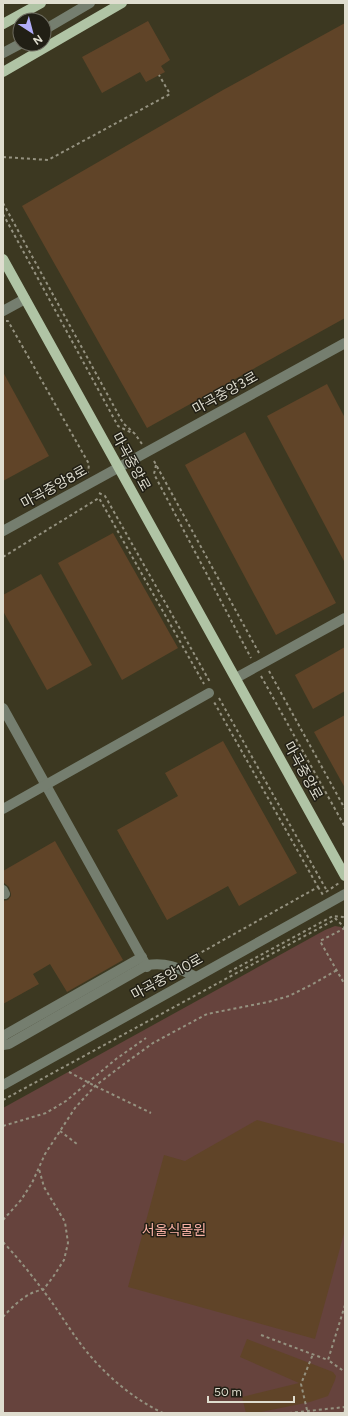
<svg xmlns="http://www.w3.org/2000/svg" width="348" height="1416" font-family="Figtree,'Noto Sans KR',sans-serif">
  <style>
    .green { fill: #66433d }
    .building { fill: #604428 }
    .lines { fill: none; stroke-linecap: round; stroke-linejoin: round }
    .path { stroke: #959280; stroke-width: 2; stroke-dasharray: 3 3; stroke-linecap: butt }
    .minor { stroke: #757e6f; stroke-width: 10 }
    .major { stroke: #b0c4a5; stroke-width: 10 }
    .labels { text-anchor: middle; dominant-baseline: central; stroke-width: 3; stroke-linejoin: round; paint-order: stroke }
    .street-label { font-size: 14px; fill: #dfddcf; stroke: #211f15 }
    .park-label { font-size: 14px; fill: #f9b1a4; stroke: #211f15 }
  </style>
  <rect width="100%" height="100%" fill="#3c3821"/>
  <path class="green" d="M335,926L341,927L345,930V1413H3V1108L325,930Z"/>
  <g class="building">
    <path d="M148,21L170,60L161,66L165,72L146,82L140,72L102,93L82,57Z"/>
    <path d="M345,23V318L147,428L22,206L223,90Z"/>
    <path d="M3,372L49,456L3,481Z"/>
    <path d="M327,384L345,418V563L267,416Z"/>
    <path d="M245,432L336,603L276,635L185,465Z"/>
    <path d="M113,533L178,648L122,680L58,563Z"/>
    <path d="M41,574L92,665L47,690L3,611V595Z"/>
    <path d="M345,647V691L313,709L295,675Z"/>
    <path d="M345,715V788L314,732Z"/>
    <path d="M223,741L297,873L239,906L228,886L167,920L117,830L178,796L165,773Z"/>
    <path d="M55,841L123,960L67,992L50,964L33,974L39,984L3,1004V901L8,900L11,896V894L9,887L3,882V871Z"/>
    <path d="M257,1120L345,1144V1230L315,1339L128,1287L164,1155L185,1161Z"/>
    <path d="M247,1339L333,1372L336,1376L335,1380L328,1396L310,1402L256,1413H246L242,1397L299,1383L240,1357Z"/>
  </g>
  <g class="lines">
    <g class="path">
      <path d="M3,157L48,160L170,94L159,75"/>
      <path d="M3,203L123,423L135,434L142,444"/>
      <path d="M3,214L118,426L132,433"/>
      <path d="M6,321H8L89,464L88,473"/>
      <path d="M154,461L259,653"/>
      <path d="M156,465L154,474L251,658"/>
      <path d="M99,493L105,496L210,682"/>
      <path d="M3,557L99,498L204,684"/>
      <path d="M269,671L345,809"/>
      <path d="M261,676L345,827"/>
      <path d="M219,698L327,891"/>
      <path d="M318,887L323,895"/>
      <path d="M326,892L339,883"/>
      <path d="M335,918L345,928"/>
      <path d="M345,928L320,941L345,985"/>
      <path d="M186,961L318,887L214,702"/>
      <path d="M229,972L333,916L343,917L345,921"/>
      <path d="M69,1072L95,1086L151,1113"/>
      <path d="M3,1100L336,919"/>
      <path d="M3,1126L46,1113L66,1101L116,1059L146,1038"/>
      <path d="M60,1131L77,1144"/>
      <path d="M3,1220L21,1200L32,1183L45,1154L75,1108L95,1086L124,1064L153,1043L207,1014L268,1002L289,996L313,984L337,970"/>
      <path d="M3,1242C17,1257 30,1273 42,1289C57,1308 69,1329 83,1347C104,1374 133,1399 163,1413"/>
      <path d="M345,1305L328,1360L345,1372"/>
      <path d="M3,1317C13,1306 28,1291 43,1290L53,1277L64,1260L68,1243L65,1222L44,1187L39,1169"/>
      <path d="M261,1335L328,1360"/>
      <path d="M307,1410L301,1384L313,1354"/>
      <path d="M289,1413L345,1407"/>
      <path d="M344,1413L345,1410"/>
    </g>
    <g class="minor">
      <path d="M44,30L90,3"/>
      <path d="M3,53L20,44"/>
      <path d="M3,311L25,299"/>
      <path d="M3,531L345,343"/>
      <path d="M236,678L345,618"/>
      <path d="M3,708L147,967"/>
      <path d="M3,809L209,693"/>
      <path d="M3,890L5,894"/>
      <path d="M3,1036L142,957"/>
      <path d="M3,1045L9,1044L147,965C168,962 178,968 196,977"/>
      <path d="M3,1085L345,894"/>
    </g>
    <g class="major">
      <path d="M3,24L41,3"/>
      <path d="M3,72L122,3"/>
      <path d="M3,259L345,876"/>
    </g>
  </g>
  <g class="labels">
    <g class="street-label">
      <text transform="translate(225 393) rotate(-29)">마곡중앙3로</text>
      <text transform="translate(131 462) rotate(61)">마곡중앙로</text>
      <text transform="translate(54 487) rotate(-29)">마곡중앙8로</text>
      <text transform="translate(303 771) rotate(61)">마곡중앙로</text>
      <text transform="translate(167 977) rotate(-29)">마곡중앙10로</text>
    </g>
    <g class="park-label">
      <text x="174" y="1230">서울식물원</text>
    </g>
  </g>
  <rect width="348" height="1416" fill="none" stroke="#dfddcf" stroke-width="8"/>
  <g transform="translate(32 32) rotate(144)"><circle r="19" fill="#211f15" stroke="#6d6b5f"/>
  <path d="M0-3L7 15L0 10L-7 15Z" fill="#b2adf9"/>
  <text y="-6" font-size="11" font-weight="bold" text-anchor="middle" fill="#dfddcf">N</text>
  </g>
  <path d="M208 1396v6h86v-6" fill="none" stroke="#dfddcf" stroke-width="2"/>
  <text x="214" y="1396" font-size="12" fill="#dfddcf" stroke="#211f15" stroke-width="3" paint-order="stroke">50 m</text>
</svg>
